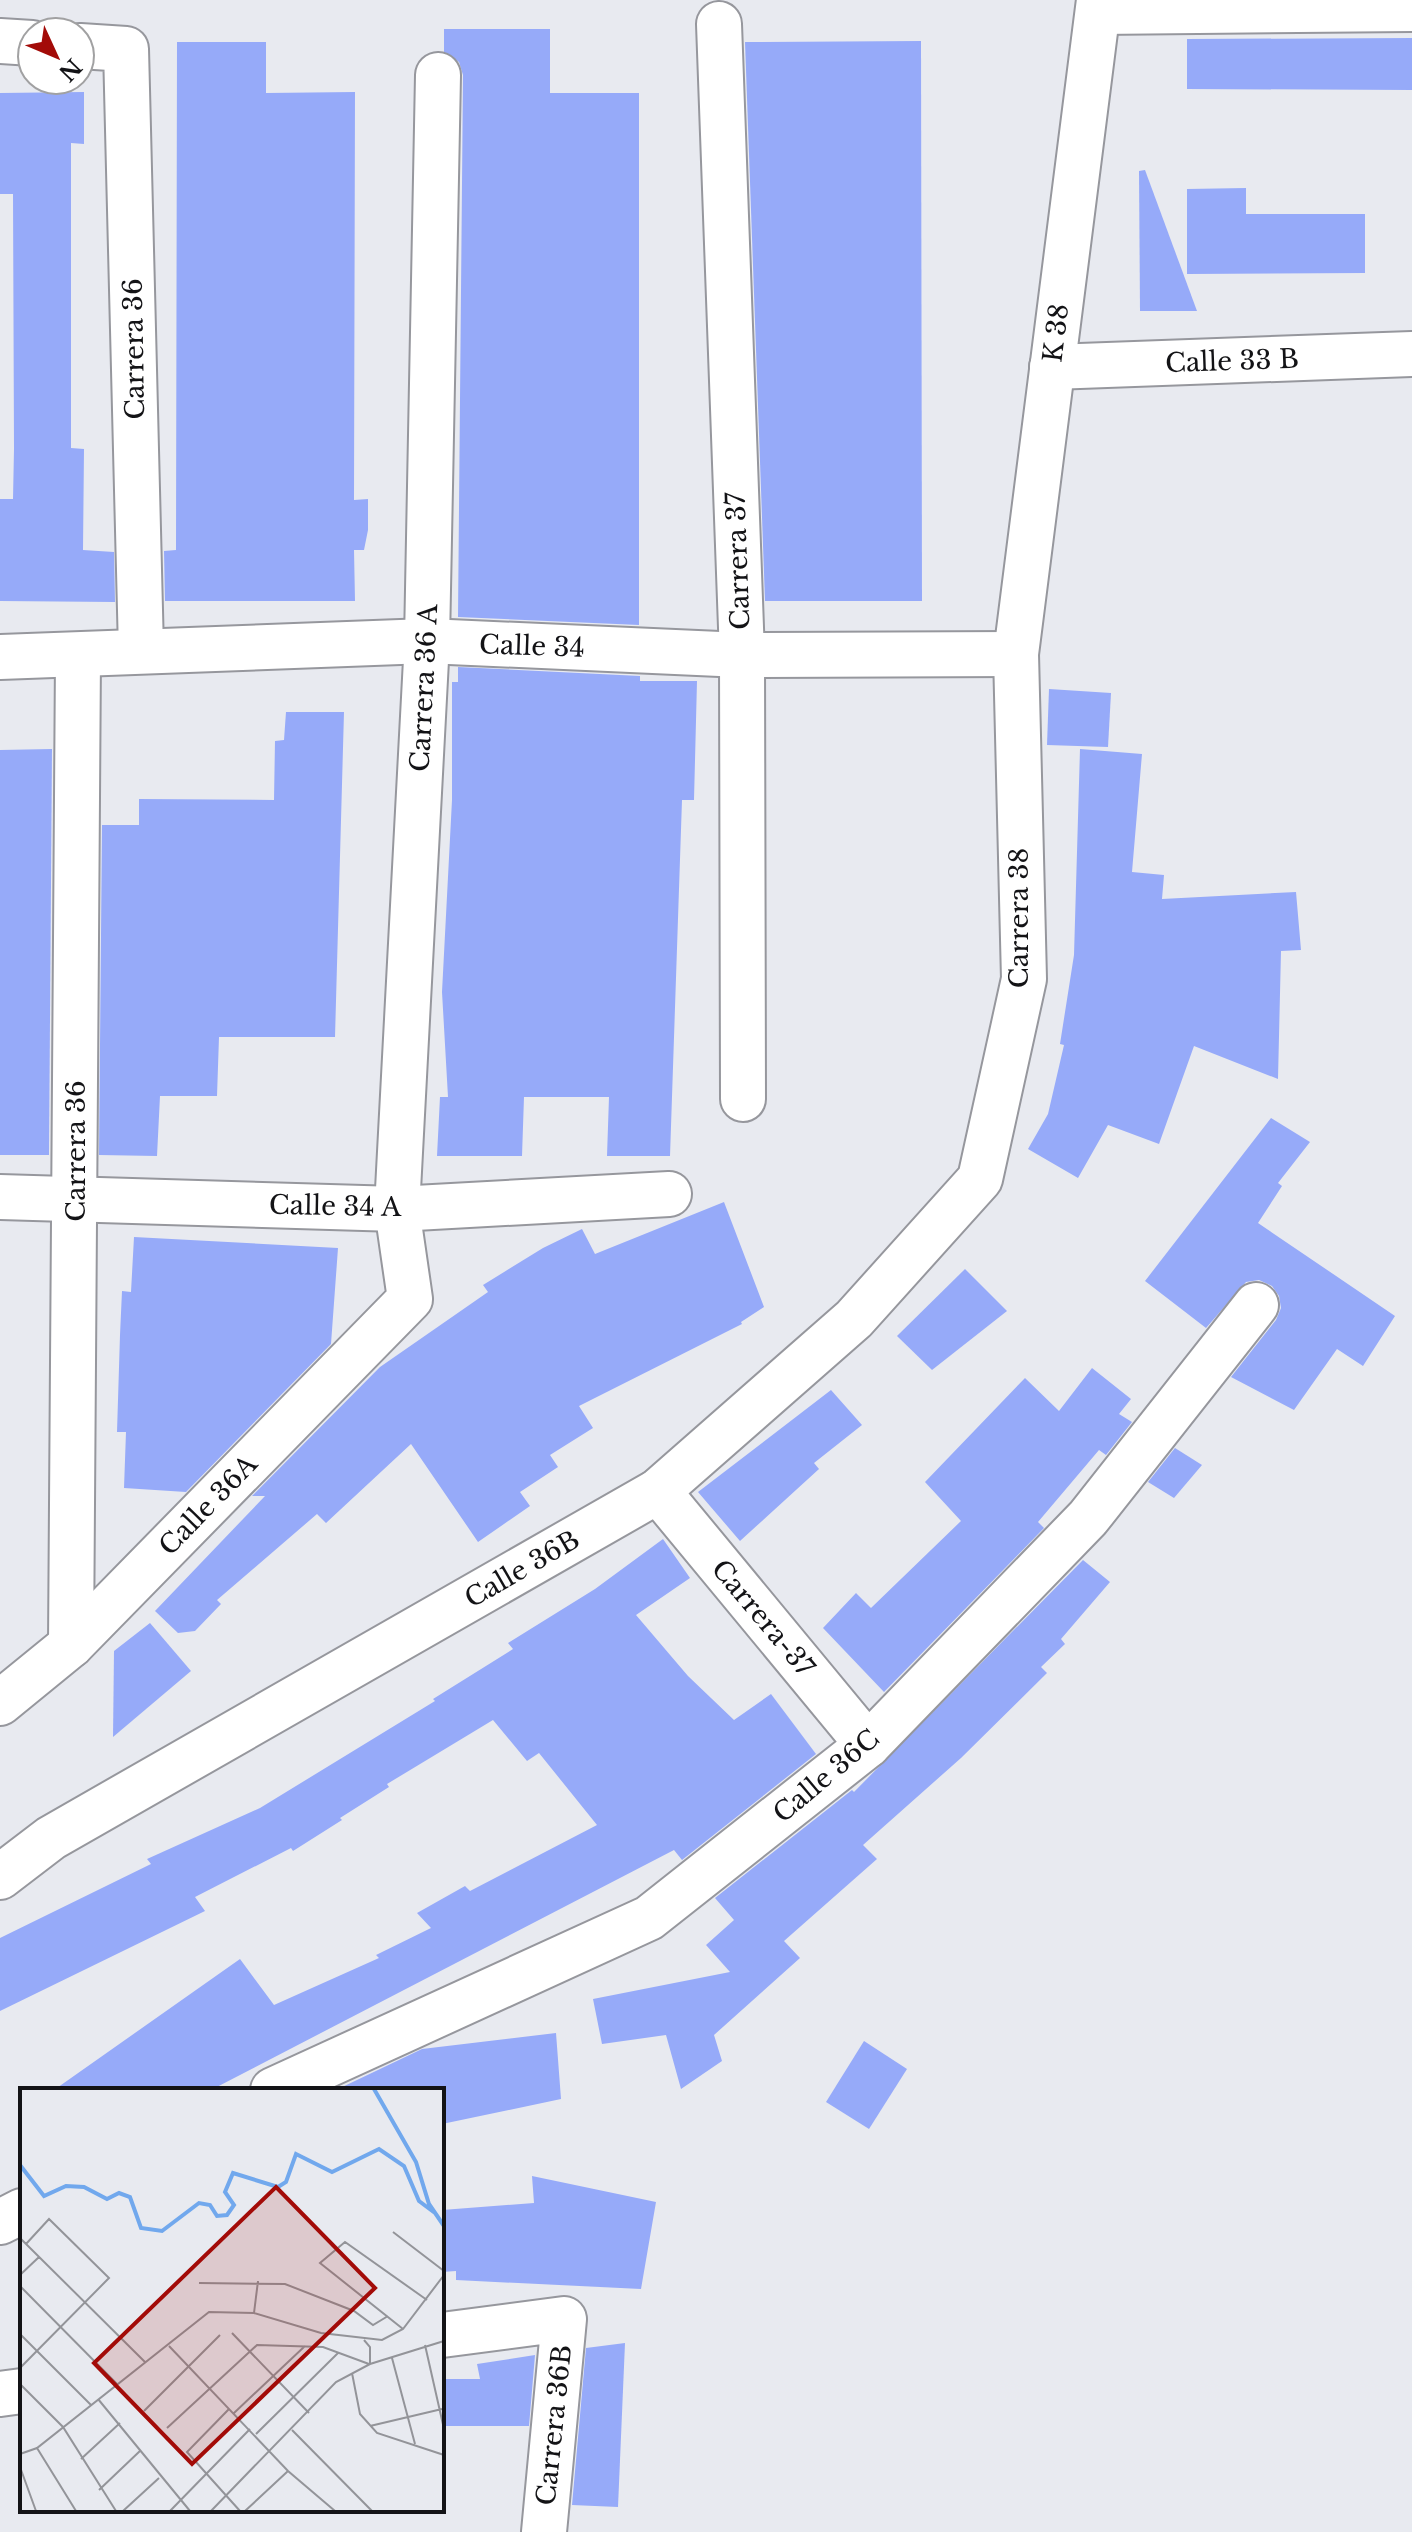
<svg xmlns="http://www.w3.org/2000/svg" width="1412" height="2532" font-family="'Libre Baskerville',serif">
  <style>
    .building { fill: #96aaf9 }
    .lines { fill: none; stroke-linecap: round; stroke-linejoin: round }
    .minor-casing { stroke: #96979d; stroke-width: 48 }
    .minor { stroke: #fff; stroke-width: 44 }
    .labels { text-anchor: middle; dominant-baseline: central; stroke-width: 8; stroke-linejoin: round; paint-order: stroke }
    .street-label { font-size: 26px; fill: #131316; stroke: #fff }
    .inset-river { fill: none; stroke: #71a8ed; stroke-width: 4 }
    .inset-road { fill: none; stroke: #939499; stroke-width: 2 }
    .view { fill: #a30b08; fill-opacity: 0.15; stroke: #a30b08; stroke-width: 4 }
    .inset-edge { fill: none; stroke: #131316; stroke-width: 4 }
  </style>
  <rect width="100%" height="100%" fill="#e8eaf0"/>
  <g class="building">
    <path d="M444,29H550V93H639V625L458,617L463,75L459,62L444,52Z"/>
    <path d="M1412,38V90L1187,89V39Z"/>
    <path d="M921,41L922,601H765L745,42Z"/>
    <path d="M177,42H266V93L355,92L354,500L368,499V530L364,550H354L355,601H165L164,551L176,550Z"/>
    <path d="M84,92V144L71,143V448L84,449L83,550L114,552L115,602L0,601V499H13L14,449L13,194H0V93Z"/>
    <path d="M1145,170L1197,311H1140L1139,171Z"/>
    <path d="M1246,188V214H1365V273L1187,274V189Z"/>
    <path d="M458,667L640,676V681H697L694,800H682L670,1156H607L609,1097H524L522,1156H437L440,1097H448L442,992L452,800V682H458Z"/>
    <path d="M1049,689L1111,693L1108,747L1047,745Z"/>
    <path d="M286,712H344L335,1037H219L217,1096H160L157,1156L99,1155L102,825H139V799L274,800L275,741L284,740Z"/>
    <path d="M52,749L49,1155H0V750Z"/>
    <path d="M1080,749L1142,754L1132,872L1164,875L1162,899L1296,892L1301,950L1281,951L1278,1079L1194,1046L1159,1144L1108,1125L1078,1178L1028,1149L1048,1114L1064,1045L1060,1044L1074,955Z"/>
    <path d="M1271,1118L1310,1142L1278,1183L1282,1186L1258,1223L1395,1316L1363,1366L1337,1349L1294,1410L1231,1377L1276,1320L1281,1308L1279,1296L1272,1286L1259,1280L1246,1282L1206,1328L1145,1281Z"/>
    <path d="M724,1202L764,1307L741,1322L742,1324L579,1406L593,1428L550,1455L558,1467L520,1492L530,1506L478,1542L411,1444L326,1523L317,1514L217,1600L221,1604L195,1631L178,1633L155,1611L265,1496H252L380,1367L488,1292L483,1285L543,1248L582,1229L595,1254Z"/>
    <path d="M134,1237L338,1248L331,1344L186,1492L124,1488L126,1432H117L120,1335L122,1291L131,1292Z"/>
    <path d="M965,1269L1007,1311L932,1370L897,1336Z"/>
    <path d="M1092,1368L1131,1399L1119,1414L1132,1422L1106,1455L1099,1450L1038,1522L1044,1528L884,1692L823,1628L856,1593L871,1608L961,1521L925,1482L1025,1378L1059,1411Z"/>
    <path d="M831,1390L862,1425L814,1463L819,1469L740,1541L698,1492Z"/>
    <path d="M1175,1448L1202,1465L1174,1498L1148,1482Z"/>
    <path d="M663,1539L690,1578L636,1615L688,1676L734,1720L771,1694L816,1754L682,1860L674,1850L211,2090H54L240,1959L274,2005L379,1958L376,1955L431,1928L417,1913L465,1886L470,1891L597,1825L539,1753L527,1761L493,1720L387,1784L389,1787L340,1818L342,1820L293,1851L291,1848L195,1897L205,1911L0,2011V1938L151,1864L147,1859L260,1808L435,1701L433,1699L513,1649L508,1643L595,1589Z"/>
    <path d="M1083,1560L1110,1582L1061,1639L1065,1644L1041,1667L1047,1673L961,1758L863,1845L877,1859L784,1941L800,1958L714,2035L722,2061L681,2089L666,2035L602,2044L593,1999L730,1972L706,1945L734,1920L715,1898L852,1790L854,1792Z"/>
    <path d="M150,1623L191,1671L113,1737L114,1651Z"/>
    <path d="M556,2033L561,2099L442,2124V2090H336L422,2049Z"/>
    <path d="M864,2041L907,2069L869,2129L826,2102Z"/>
    <path d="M532,2176L656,2202L641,2289L456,2280V2271L442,2272V2210L534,2203Z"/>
    <path d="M625,2343L618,2507L572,2505L586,2348Z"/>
    <path d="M535,2355L529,2426H442V2379H480L477,2364Z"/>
  </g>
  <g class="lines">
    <defs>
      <g id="minor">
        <path d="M1098,12L1412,9"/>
        <path d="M719,24L742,655L743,1099"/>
        <path d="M0,41L32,43"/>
        <path d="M80,46L126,49L141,650"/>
        <path d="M1052,367L1412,354"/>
        <path d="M0,657L427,641L742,655L1016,654"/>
        <path d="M0,1197L397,1209L669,1194"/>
        <path d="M658,1491L868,1745"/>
        <path d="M71,1645L78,656"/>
        <path d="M0,1703L71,1645L410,1299L397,1209L427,641L438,75"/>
        <path d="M0,1877L51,1838L658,1491L854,1319L980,1179L1024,979L1016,654L1099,0"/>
        <path d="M273,2090L649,1918L868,1745L1088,1518L1256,1305"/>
        <path d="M0,2222L22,2211"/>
        <path d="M442,2335L564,2319L544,2532"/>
        <path d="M0,2394L22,2391"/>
      </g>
    </defs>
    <use href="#minor" class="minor-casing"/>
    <use href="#minor" class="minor"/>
  </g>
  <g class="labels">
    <g class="street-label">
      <text transform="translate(1056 333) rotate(-83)">K 38</text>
      <text transform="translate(134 349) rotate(-91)">Carrera 36</text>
      <text transform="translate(1232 361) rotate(-2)">Calle 33 B</text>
      <text transform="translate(738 561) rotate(-92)">Carrera 37</text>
      <text transform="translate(532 646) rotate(2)">Calle 34</text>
      <text transform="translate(424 688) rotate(-87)">Carrera 36 A</text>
      <text transform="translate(1019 918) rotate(-90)">Carrera 38</text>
      <text transform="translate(76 1151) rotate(-90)">Carrera 36</text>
      <text transform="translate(335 1206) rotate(1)">Calle 34 A</text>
      <text transform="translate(208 1505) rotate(-46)">Calle 36A</text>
      <text transform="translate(522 1569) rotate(-30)">Calle 36B</text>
      <text transform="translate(763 1618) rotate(50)">Carrera-37</text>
      <text transform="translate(826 1776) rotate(-40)">Calle 36C</text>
      <text transform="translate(554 2425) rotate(-84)">Carrera 36B</text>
    </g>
  </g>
  <g transform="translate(20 2088)">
    <rect width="424" height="424" fill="#e8eaf0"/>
    <path class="inset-river" d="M354,1L396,74L409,116L424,138M0,77L24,108L46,98L64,99L87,111L99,105L110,109L121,140L142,143L179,115L190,117L197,128L207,127L214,117L205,104L213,85L258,99L266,94L276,66L312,84L359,61L384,78L399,113L415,125"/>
    <path class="inset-road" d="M373,144L424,183M0,150L126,275M0,187L19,169M179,195L265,196L334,223L353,237L368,228M0,198L97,296M234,225L238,193M383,241L300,175L325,154L407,212M212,245L289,325M0,246L71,317M344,252L350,259V276M405,257L424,341M149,258L268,383L315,423M372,270L395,356M0,280L89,190L29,131L6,156M332,285L340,326L357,345L424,367M0,296L43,339L96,423M78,311L170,423M209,321L167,364L220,423M124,323L200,247M214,325L285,258M350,338L422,321M147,340L237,257L303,259L349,276M272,342L352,423M236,346L318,265M17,360L56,423M0,366L17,360L189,224L234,225L301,245L362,252L383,241L424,187M61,371L100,335M0,379L16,423M79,402L121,362M103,423L139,390M150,423L230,341M191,423L316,294L350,276L424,253M225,423L268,383"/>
    <path class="view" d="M256,99L355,200L172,376L74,275Z"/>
    <rect width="424" height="424" class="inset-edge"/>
  </g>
  <g transform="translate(56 56) rotate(134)"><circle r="38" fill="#ffffff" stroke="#a1a1a2" stroke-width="2"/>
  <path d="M0-6L14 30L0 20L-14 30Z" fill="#a30b08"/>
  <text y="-12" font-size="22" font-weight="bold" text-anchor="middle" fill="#131316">N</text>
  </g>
</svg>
